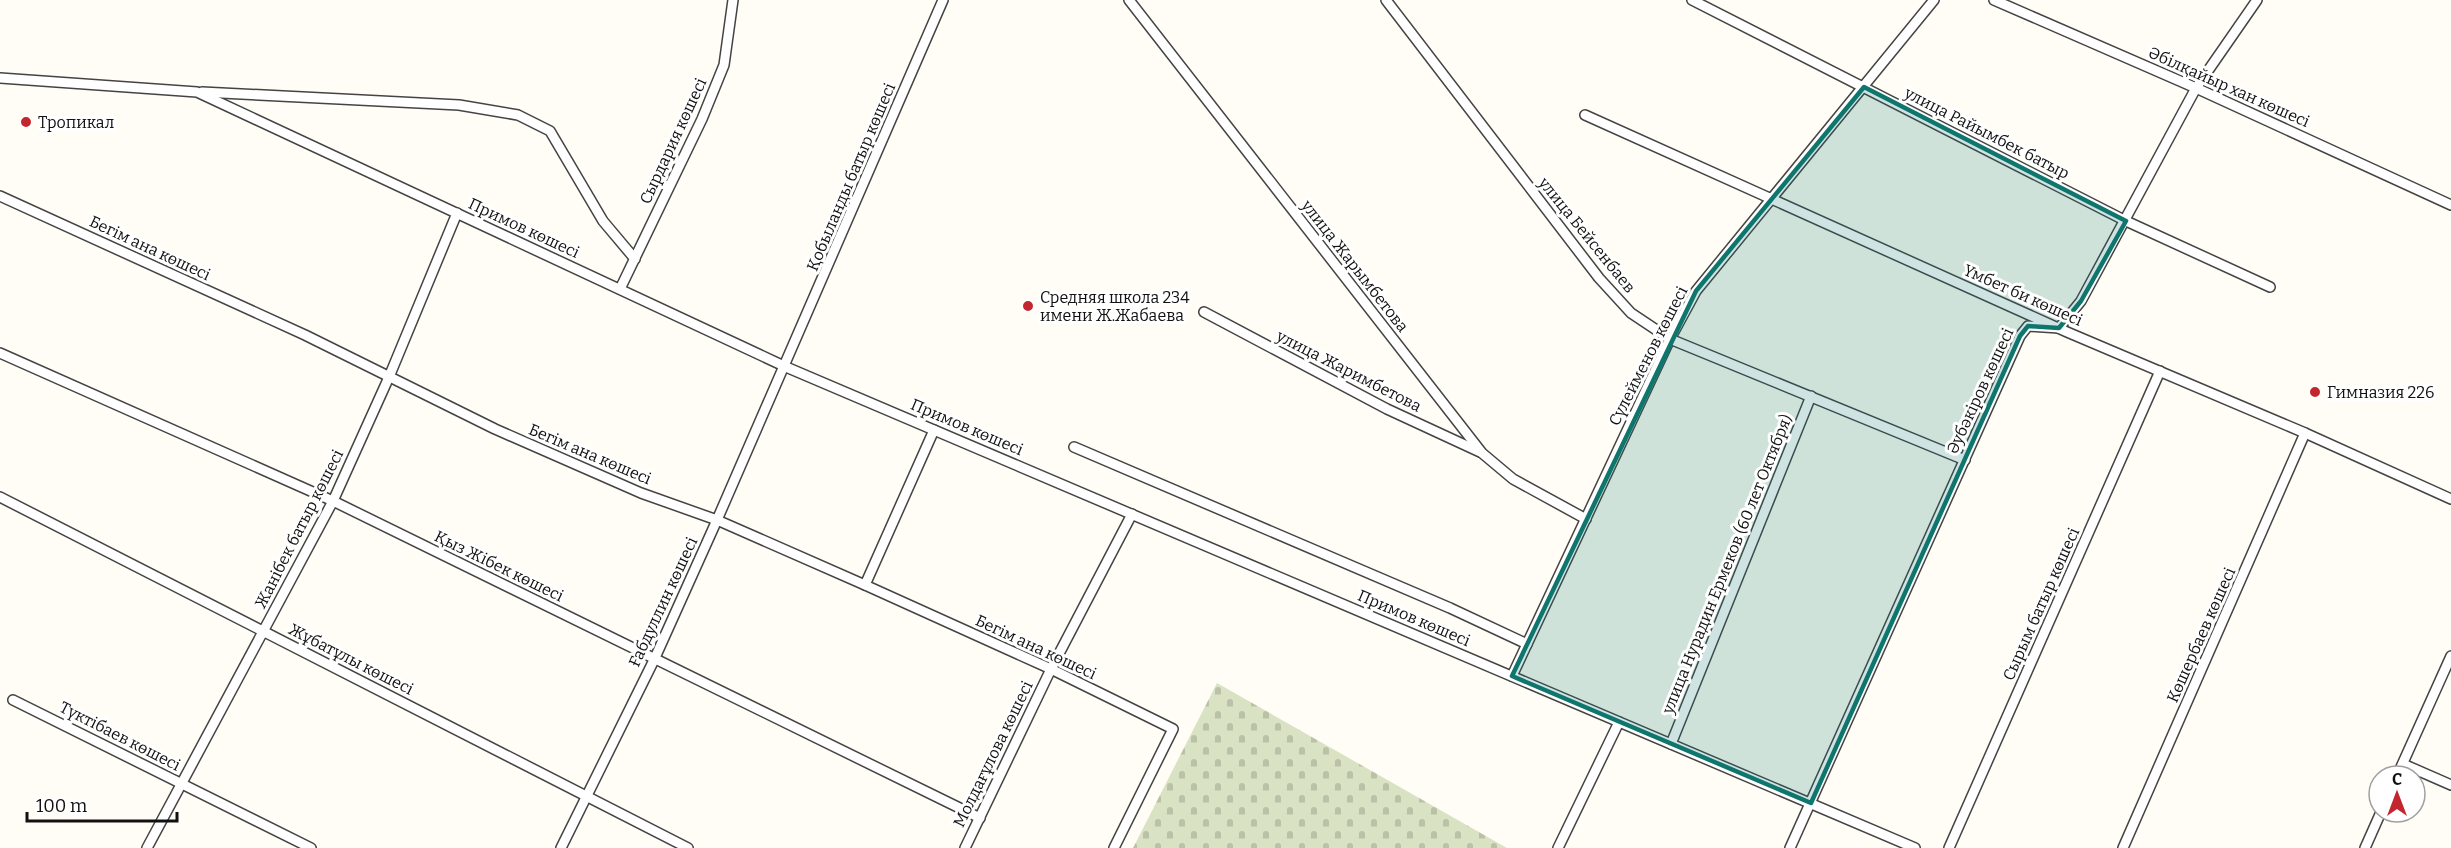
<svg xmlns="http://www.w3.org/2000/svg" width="2451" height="848" font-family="Bitter,serif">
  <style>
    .cemetery { fill: url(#cemetery-stones) }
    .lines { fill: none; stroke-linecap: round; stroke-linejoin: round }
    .minor-casing { stroke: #444; stroke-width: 12 }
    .minor { stroke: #fff; stroke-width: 9 }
    .marked { fill: #0f766e; fill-opacity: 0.2; stroke: #0f766e; stroke-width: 4.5; stroke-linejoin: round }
    .poi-dot { fill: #c4262e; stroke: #fff; stroke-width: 2 }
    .labels { text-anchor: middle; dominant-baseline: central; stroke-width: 6; stroke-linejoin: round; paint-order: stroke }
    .street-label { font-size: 16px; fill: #111; stroke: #fff }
    .poi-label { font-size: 16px; fill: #111; stroke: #fff; text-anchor: start }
  </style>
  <defs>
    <pattern id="cemetery-stones" width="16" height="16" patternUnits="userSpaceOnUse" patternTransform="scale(1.5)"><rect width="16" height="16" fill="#d9e3c4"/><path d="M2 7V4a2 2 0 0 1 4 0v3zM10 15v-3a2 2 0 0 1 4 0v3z" fill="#b9c2a7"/></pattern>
  </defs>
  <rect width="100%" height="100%" fill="#fffdf5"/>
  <path class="cemetery" d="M1217,683L1507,848H1133Z"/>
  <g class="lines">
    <defs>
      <g id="minor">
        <path d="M1129,0L1482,453L1513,479L1586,519"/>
        <path d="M1386,0L1599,278L1631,313L1670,339L1965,460"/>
        <path d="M1692,0L2126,221L2270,287"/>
        <path d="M1994,0L2196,88L2451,205"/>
        <path d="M0,78L197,92L786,367L1915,848"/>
        <path d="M202,92L459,105L518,115L550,131L603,221L635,259"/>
        <path d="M1585,115L2067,332L2305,433L2451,499"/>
        <path d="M0,196L305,335L495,429L641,493L717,520L865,585L1051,669L1173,729L1114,848"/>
        <path d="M620,289L702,119L724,65L733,0"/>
        <path d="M1204,312L1387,409L1480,452"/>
        <path d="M0,353L333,501L980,818"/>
        <path d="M1074,447L1450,608L1527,644"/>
        <path d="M0,497L688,848"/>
        <path d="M865,585L934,430"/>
        <path d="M1512,676L1670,339L1696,291L1934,0"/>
        <path d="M13,700L311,848"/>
        <path d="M1671,744L1811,396"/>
        <path d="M2403,764L2451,785"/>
        <path d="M2397,776L2451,656"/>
        <path d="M147,848L333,501L389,377L457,213"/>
        <path d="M561,848L654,660L717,520L943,0"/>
        <path d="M965,848L1051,669L1132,514"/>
        <path d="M1558,848L1619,722"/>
        <path d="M1790,848L2020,336L2028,326L2059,328L2081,301L2196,88L2257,0"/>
        <path d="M1949,848L2160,371"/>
        <path d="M2123,848L2305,433"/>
        <path d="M2365,848L2381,812"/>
      </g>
    </defs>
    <use href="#minor" class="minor-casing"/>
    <use href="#minor" class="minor"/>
  </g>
  <path class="marked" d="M1864,87L2126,221L2081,301L2059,328L2028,326L2020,336L1811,803L1512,676L1696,291Z"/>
  <g class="poi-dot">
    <circle cx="26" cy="122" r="6"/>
    <circle cx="1028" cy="306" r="6"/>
    <circle cx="2315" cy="392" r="6"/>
  </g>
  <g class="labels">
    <g class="street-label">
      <text transform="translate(2229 87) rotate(24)">Әбілқайыр хан көшесі</text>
      <text transform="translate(1987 133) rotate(27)">улица Райымбек батыр</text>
      <text transform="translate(673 141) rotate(-65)">Сырдария көшесі</text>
      <text transform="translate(851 177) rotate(-67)">Қобыланды батыр көшесі</text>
      <text transform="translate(524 228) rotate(25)">Примов көшесі</text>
      <text transform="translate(1587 235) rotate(51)">улица Бейсенбаев</text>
      <text transform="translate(150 248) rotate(25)">Бегім ана көшесі</text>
      <text transform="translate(1355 266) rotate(52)">улица Жарымбетова</text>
      <text transform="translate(2023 295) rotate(24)">Үмбет би көшесі</text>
      <text transform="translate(1648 356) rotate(-63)">Сүлейменов көшесі</text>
      <text transform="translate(1349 371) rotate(27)">улица Жаримбетова</text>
      <text transform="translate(1980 391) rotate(-65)">Әубәкіров көшесі</text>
      <text transform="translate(967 427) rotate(23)">Примов көшесі</text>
      <text transform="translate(590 454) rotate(23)">Бегім ана көшесі</text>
      <text transform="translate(299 529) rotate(-63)">Жанібек батыр көшесі</text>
      <text transform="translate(1727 564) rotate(-68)">улица Нурадин Ермеков (60 лет Октября)</text>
      <text transform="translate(499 566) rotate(26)">Қыз Жібек көшесі</text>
      <text transform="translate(663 602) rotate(-65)">Ғабдуллин көшесі</text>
      <text transform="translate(2041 604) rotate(-66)">Сырым батыр көшесі</text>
      <text transform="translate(1414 618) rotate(23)">Примов көшесі</text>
      <text transform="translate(2201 635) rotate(-66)">Көшербаев көшесі</text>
      <text transform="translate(1036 647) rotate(25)">Бегім ана көшесі</text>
      <text transform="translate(351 659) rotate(27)">Жұбатұлы көшесі</text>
      <text transform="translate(120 736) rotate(27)">Түктібаев көшесі</text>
      <text transform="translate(993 754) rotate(-64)">Молдағұлова көшесі</text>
    </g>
    <g class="poi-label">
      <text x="38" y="122">Тропикал</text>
      <text x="1040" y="297">Средняя школа 234<tspan x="1040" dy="18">имени Ж.Жабаева</tspan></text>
      <text x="2327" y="392">Гимназия 226</text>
    </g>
  </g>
  <g transform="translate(2397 794)"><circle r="28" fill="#ffffff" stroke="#a0a0a0" stroke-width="1.5"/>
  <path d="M0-4.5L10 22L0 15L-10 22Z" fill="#c4262e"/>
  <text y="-9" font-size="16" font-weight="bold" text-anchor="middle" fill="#111111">С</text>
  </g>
  <path d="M27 812v9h150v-9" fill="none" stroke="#111111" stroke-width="3"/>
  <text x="36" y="812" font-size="18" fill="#111111" stroke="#ffffff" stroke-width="4.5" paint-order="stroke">100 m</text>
</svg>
